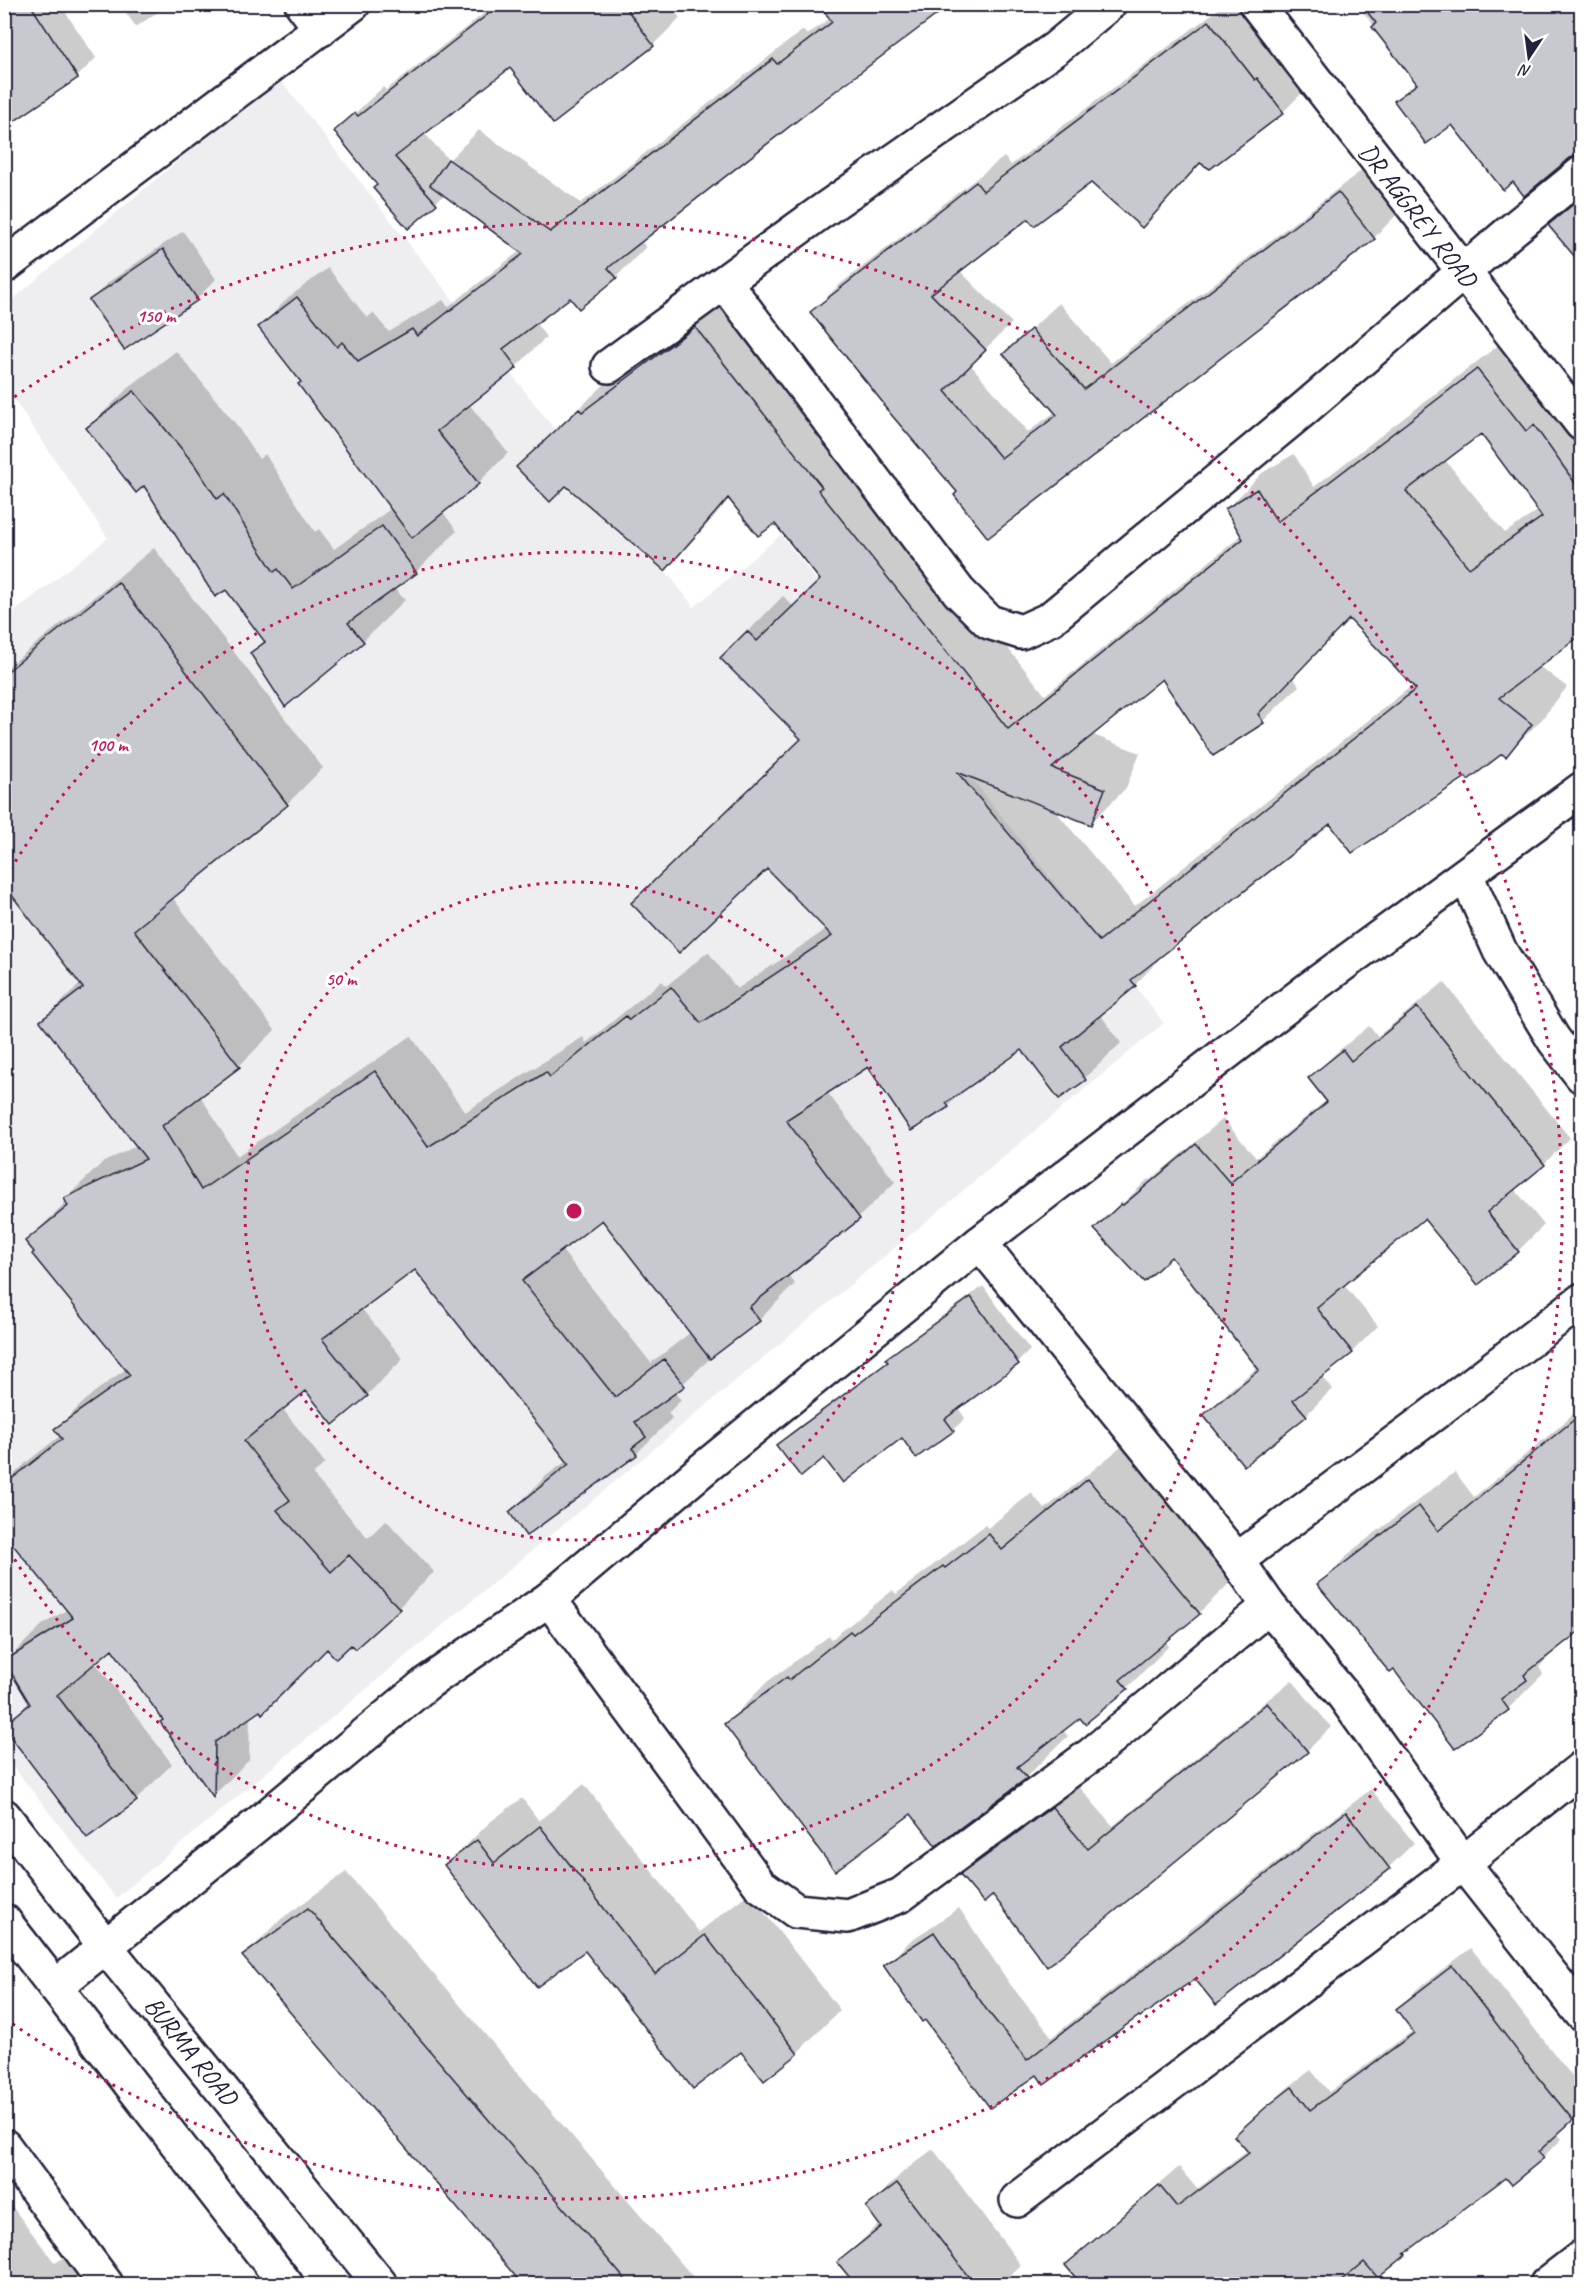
<svg xmlns="http://www.w3.org/2000/svg" width="1586" height="2289" font-family="Caveat,sans-serif">
  <style>
    .built { fill: #eeeef1 }
    .shadow { fill: #0003; fill-rule: evenodd }
    .building { fill: #c8c8cf; stroke: #22223b; stroke-width: 1.5; fill-rule: evenodd }
    .lines { fill: none; stroke-linecap: round; stroke-linejoin: round }
    .street-casing { stroke: #22223b; stroke-width: 38 }
    .secondary-casing { stroke: #22223b; stroke-width: 38 }
    .street { stroke: #fff; stroke-width: 33 }
    .secondary { stroke: #fff; stroke-width: 33 }
    .ring { fill: none; stroke: #c2185b; stroke-width: 3; stroke-dasharray: 3 6 }
    .labels { text-anchor: middle; dominant-baseline: central; stroke-width: 6; stroke-linejoin: round; paint-order: stroke }
    .street-label { font-size: 26px; fill: #22223b; stroke: #fff }
    .centre { fill: #c2185b; stroke: #fff; stroke-width: 3 }
    .ring-label { font-size: 18px; text-anchor: middle; font-weight: bold; fill: #c2185b; stroke: #fff; stroke-width: 6; stroke-linejoin: round; paint-order: stroke }
  </style>
  <rect width="100%" height="100%" fill="#fff"/>
  <filter id="ink" filterUnits="userSpaceOnUse"><feTurbulence type="fractalNoise" baseFrequency=".0167" numOctaves="2"/><feDisplacementMap in="SourceGraphic" scale="12" xChannelSelector="R" yChannelSelector="G"/><feConvolveMatrix kernelMatrix="1 2 1 2 8 2 1 2 1" color-interpolation-filters="sRGB"/></filter>
  <g filter="url(#ink)">
    <path class="built" d="M278,77L694,607L781,535L1164,1023L116,1898L5,1756V619L108,538L5,386V306Z"/>
    <g class="shadow">
      <path d="M4,4H60L96,58L77,77L11,122Z"/>
      <path d="M120,4H169L136,27Z"/>
      <path d="M496,4H670L680,18L653,45L510,66L424,133L449,160L479,130L581,203L803,30L807,35L830,18L948,4L820,101L641,241L646,247L616,277L570,295L535,322L546,337L516,367L469,404L508,453L478,483L442,511L457,531L416,572L394,588L405,600L363,641L285,705L252,653L265,640L144,484L88,428L129,387L176,351L235,423L259,459L265,454L315,532L319,529L334,549L392,508L302,382L260,327L289,297L328,268L367,318L373,313L389,332L443,300L448,307L521,250L445,194L409,227L379,185L336,131L383,87L386,90Z"/>
      <path d="M1225,4H1243L1310,85L1283,112L1202,162L1142,226L1091,181L1029,216L959,270L1012,323L970,364L1028,432L1055,412L1005,354L1059,303L1111,363L1366,167L1400,211L1374,238L959,492L812,312L839,285L1004,157L1011,165Z"/>
      <path d="M1357,4H1582V153L1513,180L1452,123L1396,101L1417,81Z"/>
      <path d="M1582,195V262L1550,225Z"/>
      <path d="M183,231L216,279L197,299L91,300L110,281Z"/>
      <path d="M731,292L854,453L1045,695L1242,535L1227,509L1262,473L1294,454L1314,487L1513,334L1582,406V633L1539,666L1567,687L1542,719L1506,755L1502,752L1466,774L1330,822L1170,948L1135,985L1100,1014L1121,1043L1085,1078L1060,1097L1023,1048L965,1088L948,1106L869,1064L827,1092L895,1182L859,1217L788,1274L795,1284L759,1320L717,1352L674,1392L681,1400L668,1413L672,1418L636,1454L527,1534L511,1512L546,1476L568,1460L415,1268L361,1308L403,1359L367,1395L306,1389L282,1408L325,1463L313,1475L368,1538L386,1520L434,1572L398,1608L351,1643L327,1647L250,1716L249,1760L214,1795L165,1720L113,1647L95,1662L172,1764L136,1800L5,1726L30,1701L6,1661L42,1625L68,1609L4,1531V1484L28,1461L61,1435L56,1429L92,1394L127,1368L27,1241L67,1201L66,1198L102,1163L138,1145L42,1021L81,983L7,886L4,888V670L154,548L323,768L287,804L172,897L275,1030L239,1066L200,1095L237,1156L411,1036L465,1112L583,1037L586,1043L662,981L666,986L708,952L737,989L827,929L802,738L722,658L783,596L793,606L821,579L775,522L730,498L700,533L665,569L566,484L518,467L615,374ZM1481,432L1539,510L1505,533L1445,460ZM1350,617L1414,684L1135,906L1054,809L1090,824L1126,788L1140,753L1091,734L1162,677L1263,721L1299,686L1293,677ZM602,1218L691,1332L651,1363L561,1249Z"/>
      <path d="M1582,915V931L1575,922Z"/>
      <path d="M1444,982L1570,1138L1544,1164L1514,1188L1544,1225L1518,1251L1424,1217L1344,1285L1378,1326L1352,1352L1321,1376L1332,1389L1306,1415H1205L1231,1389L1258,1367L1172,1255L1096,1229L1148,1179L1150,1180L1223,1119L1256,1158L1327,1100L1310,1078L1336,1053L1369,1026L1378,1036Z"/>
      <path d="M983,1286L1030,1350L1018,1362L958,1408L965,1418L953,1430L902,1436L825,1456L778,1446L790,1433L889,1360L887,1359L900,1347Z"/>
      <path d="M1582,1405V1628L1561,1644L1539,1667L1543,1674L1508,1709L1394,1668L1319,1584L1354,1549L1455,1472L1474,1497L1559,1427Z"/>
      <path d="M1131,1439L1241,1572L1199,1613L1165,1641L1169,1646L1127,1688L1080,1716L1063,1730L1068,1736L1026,1777L912,1812L726,1724L767,1682L829,1636L832,1639L893,1590L896,1594L985,1525L988,1528L1031,1493L1045,1509Z"/>
      <path d="M1292,1680L1331,1727L1307,1751L993,1893L962,1875L986,1850L1077,1784L1113,1826Z"/>
      <path d="M584,1784L699,1932L749,1893L840,2010L797,2053L742,2050L586,1949L446,1865L490,1822L522,1798L539,1821Z"/>
      <path d="M1371,1789L1414,1843L1389,1867L1216,2003L1196,1977L1140,2014L1037,2073L885,1966L910,1941L959,1908L1010,1984L1052,2037Z"/>
      <path d="M346,1872L699,2284H524L244,1956L281,1919Z"/>
      <path d="M1471,1948L1582,2089V2109L1557,2133L1562,2139L1543,2157L1505,2176L1415,2243L1368,2284H1083L1067,2266L1086,2247L1179,2167L1197,2189L1249,2150L1255,2118L1286,2089L1311,2070L1329,2092L1414,2030L1398,2009L1416,1990Z"/>
      <path d="M933,2149L1021,2265L1001,2284H857L839,2262L880,2223L868,2207L903,2172Z"/>
      <path d="M4,2196L55,2263L76,2249L94,2275L85,2284H4Z"/>
    </g>
    <g class="building">
      <path d="M4,4H30L78,78L4,128Z"/>
      <path d="M501,4H623L654,46L553,124L510,68L395,157L437,204L408,229L373,188L377,185L334,131L355,113L358,116Z"/>
      <path d="M819,4H951L821,102L608,268L617,278L579,309L570,298L503,349L517,368L437,431L479,484L412,538L298,384L301,382L258,327L297,297L337,347L342,342L358,361L412,329L417,336L523,254L430,185L448,159L550,232L773,59L777,64L832,22Z"/>
      <path d="M1361,4H1581V155L1570,158L1524,196L1513,182L1503,190L1452,125L1426,144L1394,101L1417,84L1372,27L1376,23Z"/>
      <path d="M1209,21L1255,80L1257,78L1284,113L1210,169L1200,163L1142,228L1091,183L1034,226L1028,219L931,294L986,350L945,391L1001,458L1057,415L1003,354L1031,329L1084,389L1338,192L1375,239L988,538L954,495L957,492L883,405L884,404L810,312L976,182L983,191Z"/>
      <path d="M1581,198V264L1548,225Z"/>
      <path d="M163,249L198,300L124,350L89,300Z"/>
      <path d="M695,327L822,487L818,490L1008,729L1243,539L1225,509L1257,489L1277,522L1477,369L1526,431L1534,425L1580,490L1581,489V635L1499,698L1532,724L1506,757L1502,754L1468,780L1466,777L1352,853L1330,824L1131,980L1136,986L1062,1047L1086,1080L1059,1099L1022,1050L946,1103L949,1107L911,1131L868,1067L786,1120L860,1219L749,1307L760,1321L710,1359L602,1220L522,1281L615,1397L664,1359L685,1386L635,1422L646,1437L632,1448L637,1455L526,1536L509,1512L569,1464L415,1270L322,1339L368,1396L333,1425L306,1391L244,1441L290,1500L277,1510L331,1572L349,1555L400,1609L355,1649L351,1645L336,1659L327,1649L262,1714L260,1711L215,1742L214,1798L160,1722L163,1720L112,1649L57,1695L137,1801L87,1838L4,1728V1725L30,1704L4,1661L73,1618L4,1534V1485L62,1439L54,1429L130,1375L32,1254L34,1252L25,1241L68,1206L64,1198L146,1159L40,1021L83,988L4,885V674L118,582L288,805L134,930L240,1067L162,1126L201,1190L375,1071L428,1147L546,1072L550,1077L626,1016L629,1020L671,987L701,1023L832,936L767,869L679,953L631,903L801,739L720,658L747,631L757,641L820,580L775,524L758,536L728,498L665,571L566,486L550,502L516,467L579,409L582,412ZM1481,434L1542,517L1469,568L1406,491ZM1349,619L1416,689L1099,941L957,772L1091,825L1105,789L1052,768L1162,679L1213,756L1264,723L1258,714Z"/>
      <path d="M134,391L194,464L217,499L224,494L274,572L278,569L293,589L382,526L417,573L348,623L364,642L285,707L250,653L265,642L226,590L215,597L144,486L136,493L86,428Z"/>
      <path d="M1417,1007L1545,1165L1487,1212L1519,1252L1478,1285L1424,1219L1317,1308L1353,1353L1293,1400L1307,1416L1244,1466L1203,1415L1259,1370L1171,1257L1144,1282L1094,1229L1121,1204L1123,1205L1196,1144L1230,1183L1327,1102L1308,1078L1343,1050L1351,1061Z"/>
      <path d="M971,1297L1019,1364L945,1419L954,1431L916,1458L902,1438L843,1483L824,1458L801,1477L776,1445L888,1362L885,1359Z"/>
      <path d="M1581,1414V1630L1524,1675L1527,1680L1501,1699L1509,1710L1455,1749L1394,1670L1390,1673L1317,1584L1419,1506L1438,1531Z"/>
      <path d="M1088,1479L1200,1614L1120,1680L1128,1689L1085,1724L1080,1718L1017,1767L1027,1778L936,1846L911,1814L835,1871L724,1724L787,1677L789,1680L850,1631L853,1634L943,1566L945,1568L989,1534L1002,1550Z"/>
      <path d="M1267,1703L1308,1752L1047,1967L993,1895L984,1903L960,1875L1052,1807L1088,1849Z"/>
      <path d="M1346,1812L1390,1869L1216,2005L1195,1979L1140,2017L1139,2016L1044,2085L1037,2075L990,2108L925,2020L922,2022L883,1965L934,1932L986,2009L1027,2060Z"/>
      <path d="M540,1826L655,1974L705,1935L798,2054L764,2081L741,2052L693,2089L585,1951L537,1987L444,1865L477,1840L494,1863Z"/>
      <path d="M308,1908L629,2284H522L242,1956Z"/>
      <path d="M1452,1966L1536,2075L1573,2120L1538,2152L1544,2158L1511,2185L1505,2178L1404,2254L1406,2255L1378,2278L1364,2262L1338,2284H1081L1065,2265L1159,2185L1177,2207L1249,2153L1234,2136L1265,2108L1292,2087L1310,2110L1414,2033L1396,2009Z"/>
      <path d="M897,2183L974,2284H855L837,2262L881,2227L866,2207Z"/>
    </g>
    <g class="lines">
      <defs>
        <g id="street">
          <path d="M302,4L321,29"/>
          <path d="M1256,4L1582,424"/>
          <path d="M4,266L353,4"/>
          <path d="M725,283L959,592L989,622L1021,632L1050,619L1304,409L1511,231L1582,173"/>
          <path d="M609,366L818,214L1056,48L1109,4"/>
          <path d="M1466,875L1500,951L1554,1040L1582,1076"/>
          <path d="M980,1243L1237,1560L1269,1606L1344,1696L1463,1863L1582,2014"/>
          <path d="M1237,1560L1436,1412L1582,1300"/>
          <path d="M549,1599L760,1885L796,1911L848,1916L901,1895L1092,1754L1269,1606"/>
          <path d="M55,1987L259,1823L427,1683L549,1599L703,1469L980,1243L1309,989L1582,789"/>
          <path d="M4,2146L106,2284"/>
          <path d="M1017,2200L1463,1863L1582,1768"/>
          <path d="M1547,2284L1582,2257"/>
        </g>
        <g id="secondary">
          <path d="M4,1816L105,1946L380,2284"/>
          <path d="M4,1921L286,2284"/>
        </g>
      </defs>
      <use href="#street" class="street-casing"/>
      <use href="#secondary" class="secondary-casing"/>
      <use href="#street" class="street"/>
      <use href="#secondary" class="secondary"/>
    </g>
  </g>
  <g class="ring">
    <circle cx="574" cy="1211" r="329"/>
    <path d="M6 877A659 659 0 1 1 6 1545"/>
    <path d="M7 402A988 988 0 1 1 7 2020"/>
  </g>
  <g class="labels">
    <g class="street-label">
      <text transform="translate(1418 215) rotate(52)">DR AGGREY ROAD</text>
      <text transform="translate(191 2051) rotate(51)">BURMA ROAD</text>
    </g>
  </g>
  <circle cx="574" cy="1211" r="9" class="centre"/>
  <g class="ring-label">
    <text x="156" y="322">150 m</text>
    <text x="108" y="751">100 m</text>
    <text x="341" y="985">50 m</text>
  </g>
  <rect width="1586" height="2289" fill="none" stroke="#fff" stroke-width="24"/>
  <rect x="12" y="12" width="1562" height="2265" fill="none" stroke="#22223b" stroke-width="2" filter="url(#ink)"/>
  <g transform="translate(1529 57) rotate(193)" stroke="#ffffff" stroke-width="4.5" paint-order="stroke">
  <path d="M0-4.5L10 22L0 15L-10 22Z" fill="#22223b"/>
  <text y="-9" font-size="16" font-weight="bold" text-anchor="middle" fill="#22223b">N</text>
  </g>
</svg>
